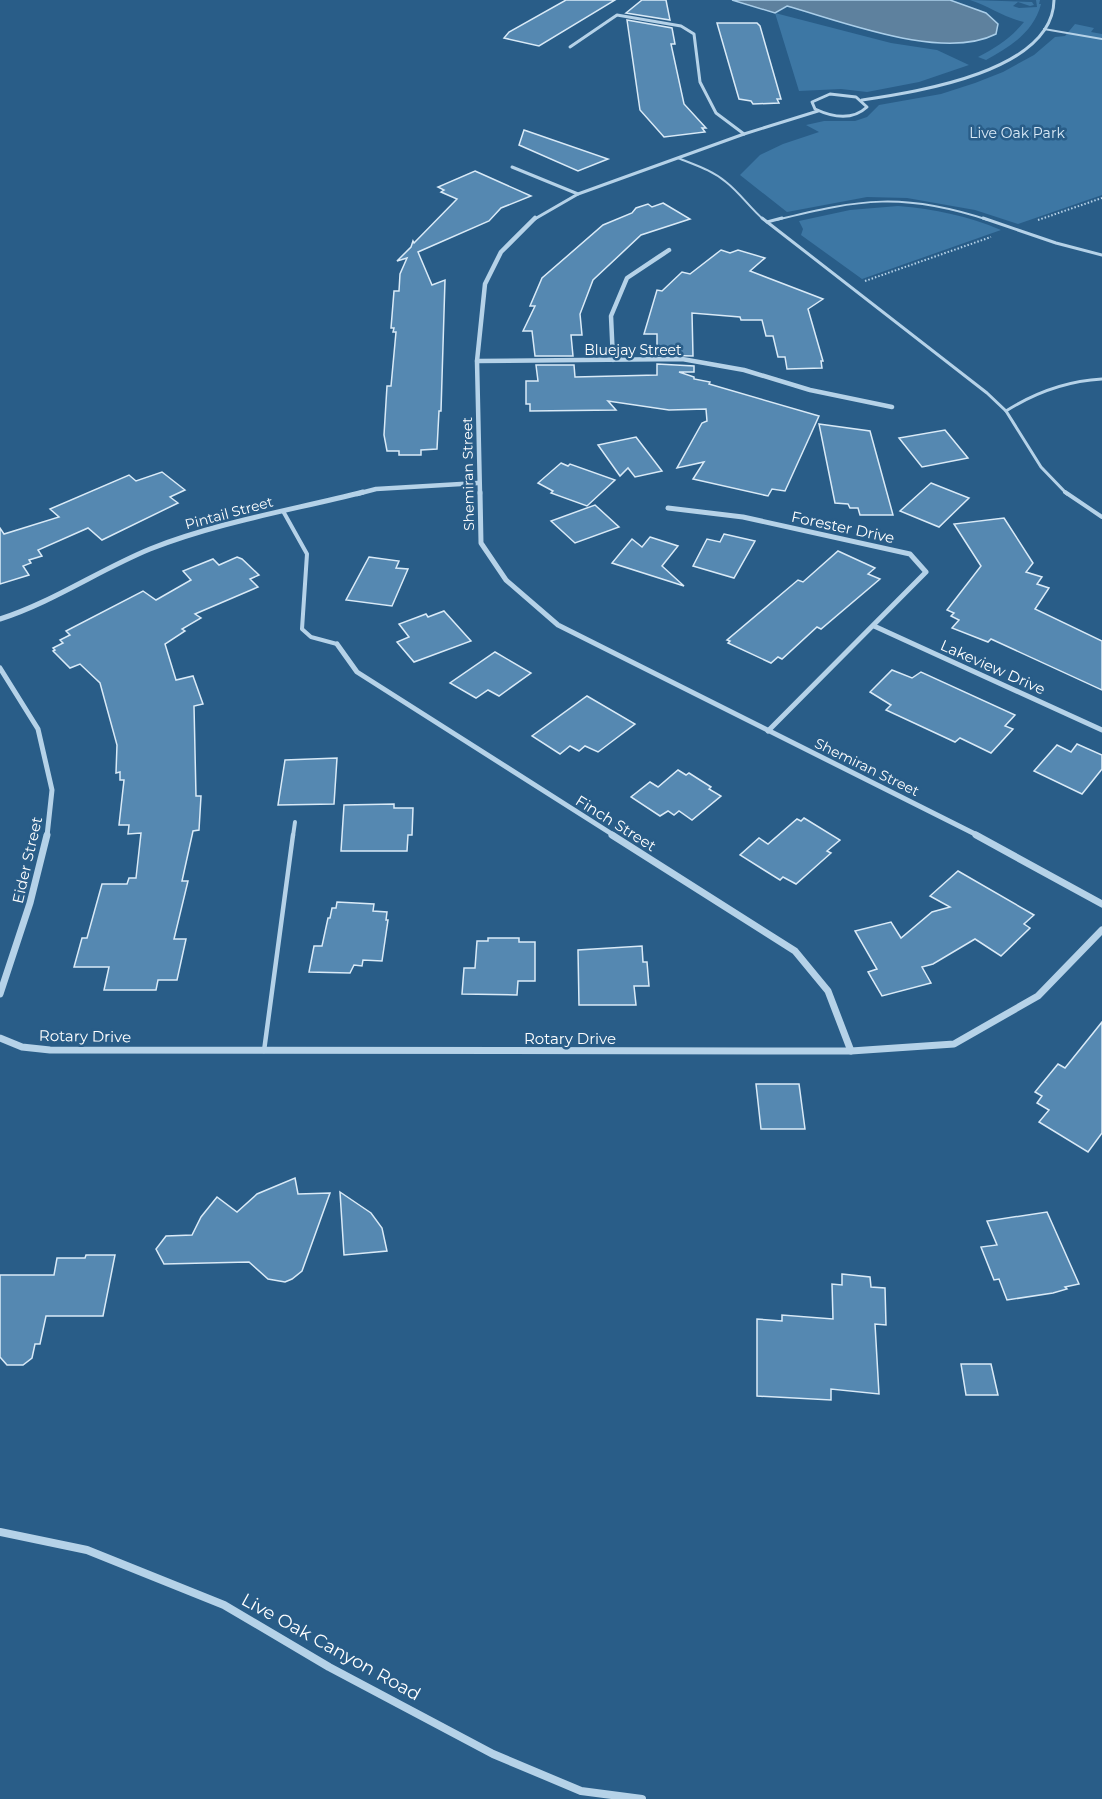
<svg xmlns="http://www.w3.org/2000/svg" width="1102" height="1799" font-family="Montserrat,sans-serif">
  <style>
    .green { fill: #3d77a4 }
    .water { fill: #5e819e; stroke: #aacee9; stroke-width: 1.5 }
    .building { fill: #5588b1; stroke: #d9eaf7; stroke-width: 1.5 }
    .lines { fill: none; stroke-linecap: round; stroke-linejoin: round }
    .path { stroke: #b5d2e8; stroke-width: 2; stroke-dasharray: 1.5 2; stroke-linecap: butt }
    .lane-far3 { stroke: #b5d2e8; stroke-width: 2 }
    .lane-far2 { stroke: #b5d2e8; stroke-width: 3 }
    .lane-far1 { stroke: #b5d2e8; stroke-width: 4 }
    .lane { stroke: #b5d2e8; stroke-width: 4.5 }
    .street-far4 { stroke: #b5d2e8; stroke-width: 3 }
    .street-far3 { stroke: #b5d2e8; stroke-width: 4.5 }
    .street-far2 { stroke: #b5d2e8; stroke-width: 5 }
    .street-far1 { stroke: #b5d2e8; stroke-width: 7 }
    .street { stroke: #b5d2e8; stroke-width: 8 }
    .labels { text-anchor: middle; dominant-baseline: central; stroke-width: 5; stroke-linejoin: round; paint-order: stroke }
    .far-park-label { font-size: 14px; fill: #d9eaf7; stroke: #295d88 }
    .far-street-label { font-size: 14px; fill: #fff; stroke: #295d88 }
    .street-label { font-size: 15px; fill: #fff; stroke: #295d88 }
    .near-street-label { font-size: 18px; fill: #fff; stroke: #295d88 }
  </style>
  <rect width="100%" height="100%" fill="#295d88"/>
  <g class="green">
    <path d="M970,0L1032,2L1034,5L1030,6L1018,2L1013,6L1019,8L1037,7L1036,0H1040L1039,4H1041C1034,32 1010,47 986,60L978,57C996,48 1011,38 1024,22C1005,18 989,6 970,0Z"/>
    <path d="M775,13L891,43L937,50L969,65L919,82L867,92L841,89L799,91Z"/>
    <path d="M1075,24L1094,28L1091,32L1102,34V195L1018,224L975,210L907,198L867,197L787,212L740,175L760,155L783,144L819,132L806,125L824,121H855L867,117L879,105L941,94L975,83L1003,72L1034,55L1055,37L1065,36Z"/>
    <path d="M898,206C935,209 968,216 1001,230L862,279L801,235L803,229L799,221L850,210Z"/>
  </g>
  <path class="water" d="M732,0H950L986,13L998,24L996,34C943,61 844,22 787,6L775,13Z"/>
  <g class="building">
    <path d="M566,0H615L539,46L504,38L509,32Z"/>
    <path d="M642,0H666L670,20L626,13Z"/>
    <path d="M627,20L672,28L675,44H671L684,104L706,128H702L705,132L664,137L640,110Z"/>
    <path d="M717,23H757L760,26L781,99H777L779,103L753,104L751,101L739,99Z"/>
    <path d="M524,130L608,159L578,171L519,145Z"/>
    <path d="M475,171L531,196L501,208L489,221L418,252L432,285L445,280L441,411H439L437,449L421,450V455H399V451H387L384,435L387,386H391L396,332H393L394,328H391L394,291H399L400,274L407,258L397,261L411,247L413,241L414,243L457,199L441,192L444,190L438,187Z"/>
    <path d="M663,203L690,219L641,235L593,280L580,314L582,335H571L573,356H535L532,331H523L535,306H530L542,278L603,225L632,213L636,208L648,204L652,207Z"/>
    <path d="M721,250L730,253L738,250L765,258L750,271L823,299L808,309L823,361H821L822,368L787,369L785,357H778L773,336H766L762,320H741L740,317L692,313L693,356L657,355V334H644L657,290L662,291L682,272L690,274Z"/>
    <path d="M657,364L694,366V372H679L694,377V379L710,382L709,384L819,416L785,491L772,489L768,496L693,479L704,462L677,468L702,423L707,421L706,409L669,410L608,401L616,410L530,411V404H526V381H538L536,365H574L575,377L657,375Z"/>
    <path d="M819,424L870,431L893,515H860L858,508H850L848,504L835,503Z"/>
    <path d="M945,430L968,458L922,467L899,438Z"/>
    <path d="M636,437L662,471L635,477L628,468L620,476L598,445Z"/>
    <path d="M561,463L568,466L570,464L615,480L587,506L551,493L553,491L538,483Z"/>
    <path d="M162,472L185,490L170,497L178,503L102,540L88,528L38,550L42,556L29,560L31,563L23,566L29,575L0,584V528L4,534L59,517L50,509L129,475L136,481Z"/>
    <path d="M931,483L969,498L939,527L900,511Z"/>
    <path d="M595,505L619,527L575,543L551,521Z"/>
    <path d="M1004,518L1033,563L1026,572L1042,577L1037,584L1049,588L1035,609L1102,641V690L991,639L988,642L952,628L959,620L951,616L954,613L947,610L981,566L954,524Z"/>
    <path d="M724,534L755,541L734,578L693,566L707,539L720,542Z"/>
    <path d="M650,537L678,546L662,566L684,586L612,563L632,539L642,547Z"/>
    <path d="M838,551L875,568L868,574L880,579L821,629L817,627L782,659L778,657L771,663L728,643L730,641L727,640L798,580L803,582Z"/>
    <path d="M237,557L242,559L259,575L250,579L258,587L195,614L201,618L182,629L185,631L165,644L176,680L193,676L203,704L194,706L196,796H201L199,830L193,831L182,881H188L174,939H186L177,980H158L156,990H104L109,967H74L82,938H87L102,884H127L129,878H136L141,833L128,834L129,825H119L124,780H120V772L116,773L117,745L100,683L80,664L70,668L53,651L55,650L53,648L63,643L60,640L70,635L66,631L143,591L156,600L191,580L183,571L213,559L219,565Z"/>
    <path d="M369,557L399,561L396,568L408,569L392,606L346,600Z"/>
    <path d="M444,611L471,641L414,662L397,642L409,637L399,624L426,614L428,617Z"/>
    <path d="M495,652L531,673L499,696L488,690L476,698L450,683Z"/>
    <path d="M892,670L912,678L921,672L1015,715L1005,726L1013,729L991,753L960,738L955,742L886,710L891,705L870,692Z"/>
    <path d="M587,696L635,724L598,752L585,746L579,751L570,746L560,754L532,736Z"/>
    <path d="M1077,744L1102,755V769L1082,794L1034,771L1057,745L1071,752Z"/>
    <path d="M337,758L334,804L278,805L285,760Z"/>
    <path d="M678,770L686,775L689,773L711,787L709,789L721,796L692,820L679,811L674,815L668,811L660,816L631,797L650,782L658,787Z"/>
    <path d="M394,804V808H413L412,835H408L407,851H341L344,805Z"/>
    <path d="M804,818L840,840L827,851L831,853L796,884L783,877L780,880L740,855L759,838L768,844L797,819L801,821Z"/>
    <path d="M958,871L1034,915L1024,924L1030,928L1001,956L975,939L933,964L922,967L931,983L882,996L868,972L877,969L855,931L891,922L901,938L932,912L950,907L930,896Z"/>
    <path d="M337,902L374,904L373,911L387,912L386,920H388L382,961L363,960L362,966L354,965L350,973L309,972L314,946H322L328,918H330L332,908H336Z"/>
    <path d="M488,938H519V942H535V981H518L517,995L462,994L464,968H475L477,941H488Z"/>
    <path d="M642,946L643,962H647L649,986H634L636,1005H579L578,950Z"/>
    <path d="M1102,1022V1133L1088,1152L1039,1122L1049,1110L1037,1103L1042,1096L1035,1092L1058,1064L1065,1068Z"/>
    <path d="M756,1084H799L805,1129H761Z"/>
    <path d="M295,1178L298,1194L330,1193L302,1271L292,1279L285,1282L268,1279L249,1262L164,1264L156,1249L166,1236L192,1235L201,1217L217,1197L237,1212L257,1194Z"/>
    <path d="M340,1192L371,1213L382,1228L387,1251L344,1255Z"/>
    <path d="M1047,1212L1079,1284L1065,1287L1067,1289L1053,1293L1007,1300L999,1279L994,1280L981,1247L997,1245L987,1221Z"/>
    <path d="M86,1255H115L103,1316H46L40,1344H35L32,1358L23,1365H7L0,1357V1275H54L57,1258H85Z"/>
    <path d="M842,1274L870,1277L871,1287L885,1288L886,1325L875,1324L879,1394L831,1389V1400L757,1396V1319L782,1321V1315L833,1319L832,1284L842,1285Z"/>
    <path d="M961,1364H991L998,1395H966Z"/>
  </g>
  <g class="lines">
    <g class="path">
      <path d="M1038,220L1102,198"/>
      <path d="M865,281L991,237"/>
    </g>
    <g class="lane-far3">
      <path d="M1044,29L1102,39"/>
      <path d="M678,158C695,165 712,170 726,182C740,193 750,208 764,220"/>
      <path d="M776,220C861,199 903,192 988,220"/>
    </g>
    <g class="lane-far2">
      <path d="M762,218L987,393L1006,411L1041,467L1067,494"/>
      <path d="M983,218L1056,243L1102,255"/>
      <path d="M767,222L782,218"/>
      <path d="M1006,411C1036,392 1066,381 1102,379"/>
    </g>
    <g class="lane-far1">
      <path d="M1065,492L1102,517"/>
      <path d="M283,511L307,554L302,629L311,637L337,644"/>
      <path d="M293,836L295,822"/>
    </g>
    <path class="lane" d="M264,1051L293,835"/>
    <g class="street-far4">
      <path d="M570,47L617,15L681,26L694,34L700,82L716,113L744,134"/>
      <path d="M830,94L856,97L867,107C852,121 832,117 815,109L812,102Z"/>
      <path d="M862,100C915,92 1053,72 1054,0"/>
      <path d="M512,167L578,194"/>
      <path d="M533,220L578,194L744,134L818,111"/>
    </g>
    <g class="street-far3">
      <path d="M613,360L611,316L627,278L669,250"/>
      <path d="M477,361L682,359L744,370L810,390L892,407"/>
      <path d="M357,494L376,489L478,483"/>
      <path d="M480,494L477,361L485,284L501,252L535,218"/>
    </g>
    <g class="street-far2">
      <path d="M480,492L481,543L506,580L558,625L979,836"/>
      <path d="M668,508L743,517L910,554L926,572L768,731"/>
      <path d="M0,619C53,602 99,570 150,549C218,522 293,510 363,492"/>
      <path d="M874,626L1102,730"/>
      <path d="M337,644L357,672L615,836"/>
      <path d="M0,668L38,729L52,790L47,836"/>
    </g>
    <g class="street-far1">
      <path d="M612,835L795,951L828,991L851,1051"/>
      <path d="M976,835L1102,904"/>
      <path d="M0,994L30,903L47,835"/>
      <path d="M0,1038L22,1047L50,1050L851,1051L954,1044L1038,996L1102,930"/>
    </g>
    <path class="street" d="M0,1532L87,1550L224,1605L329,1667L493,1754L581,1791L642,1799"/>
  </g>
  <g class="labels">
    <g class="far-park-label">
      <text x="1017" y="133">Live Oak Park</text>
    </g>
    <g class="far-street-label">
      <text x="633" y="350">Bluejay Street</text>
      <text transform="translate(468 474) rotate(-91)">Shemiran Street</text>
      <text transform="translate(229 513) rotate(-15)">Pintail Street</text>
      <text transform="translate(867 767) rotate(26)">Shemiran Street</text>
    </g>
    <g class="street-label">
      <text transform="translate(843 527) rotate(12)">Forester Drive</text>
      <text transform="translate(993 667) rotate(24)">Lakeview Drive</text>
      <text transform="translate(616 823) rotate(32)">Finch Street</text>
      <text transform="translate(27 860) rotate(-77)">Eider Street</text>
      <text transform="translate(85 1036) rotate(1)">Rotary Drive</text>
      <text x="570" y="1038">Rotary Drive</text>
    </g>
    <g class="near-street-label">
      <text transform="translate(331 1647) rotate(29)">Live Oak Canyon Road</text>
    </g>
  </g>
</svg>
